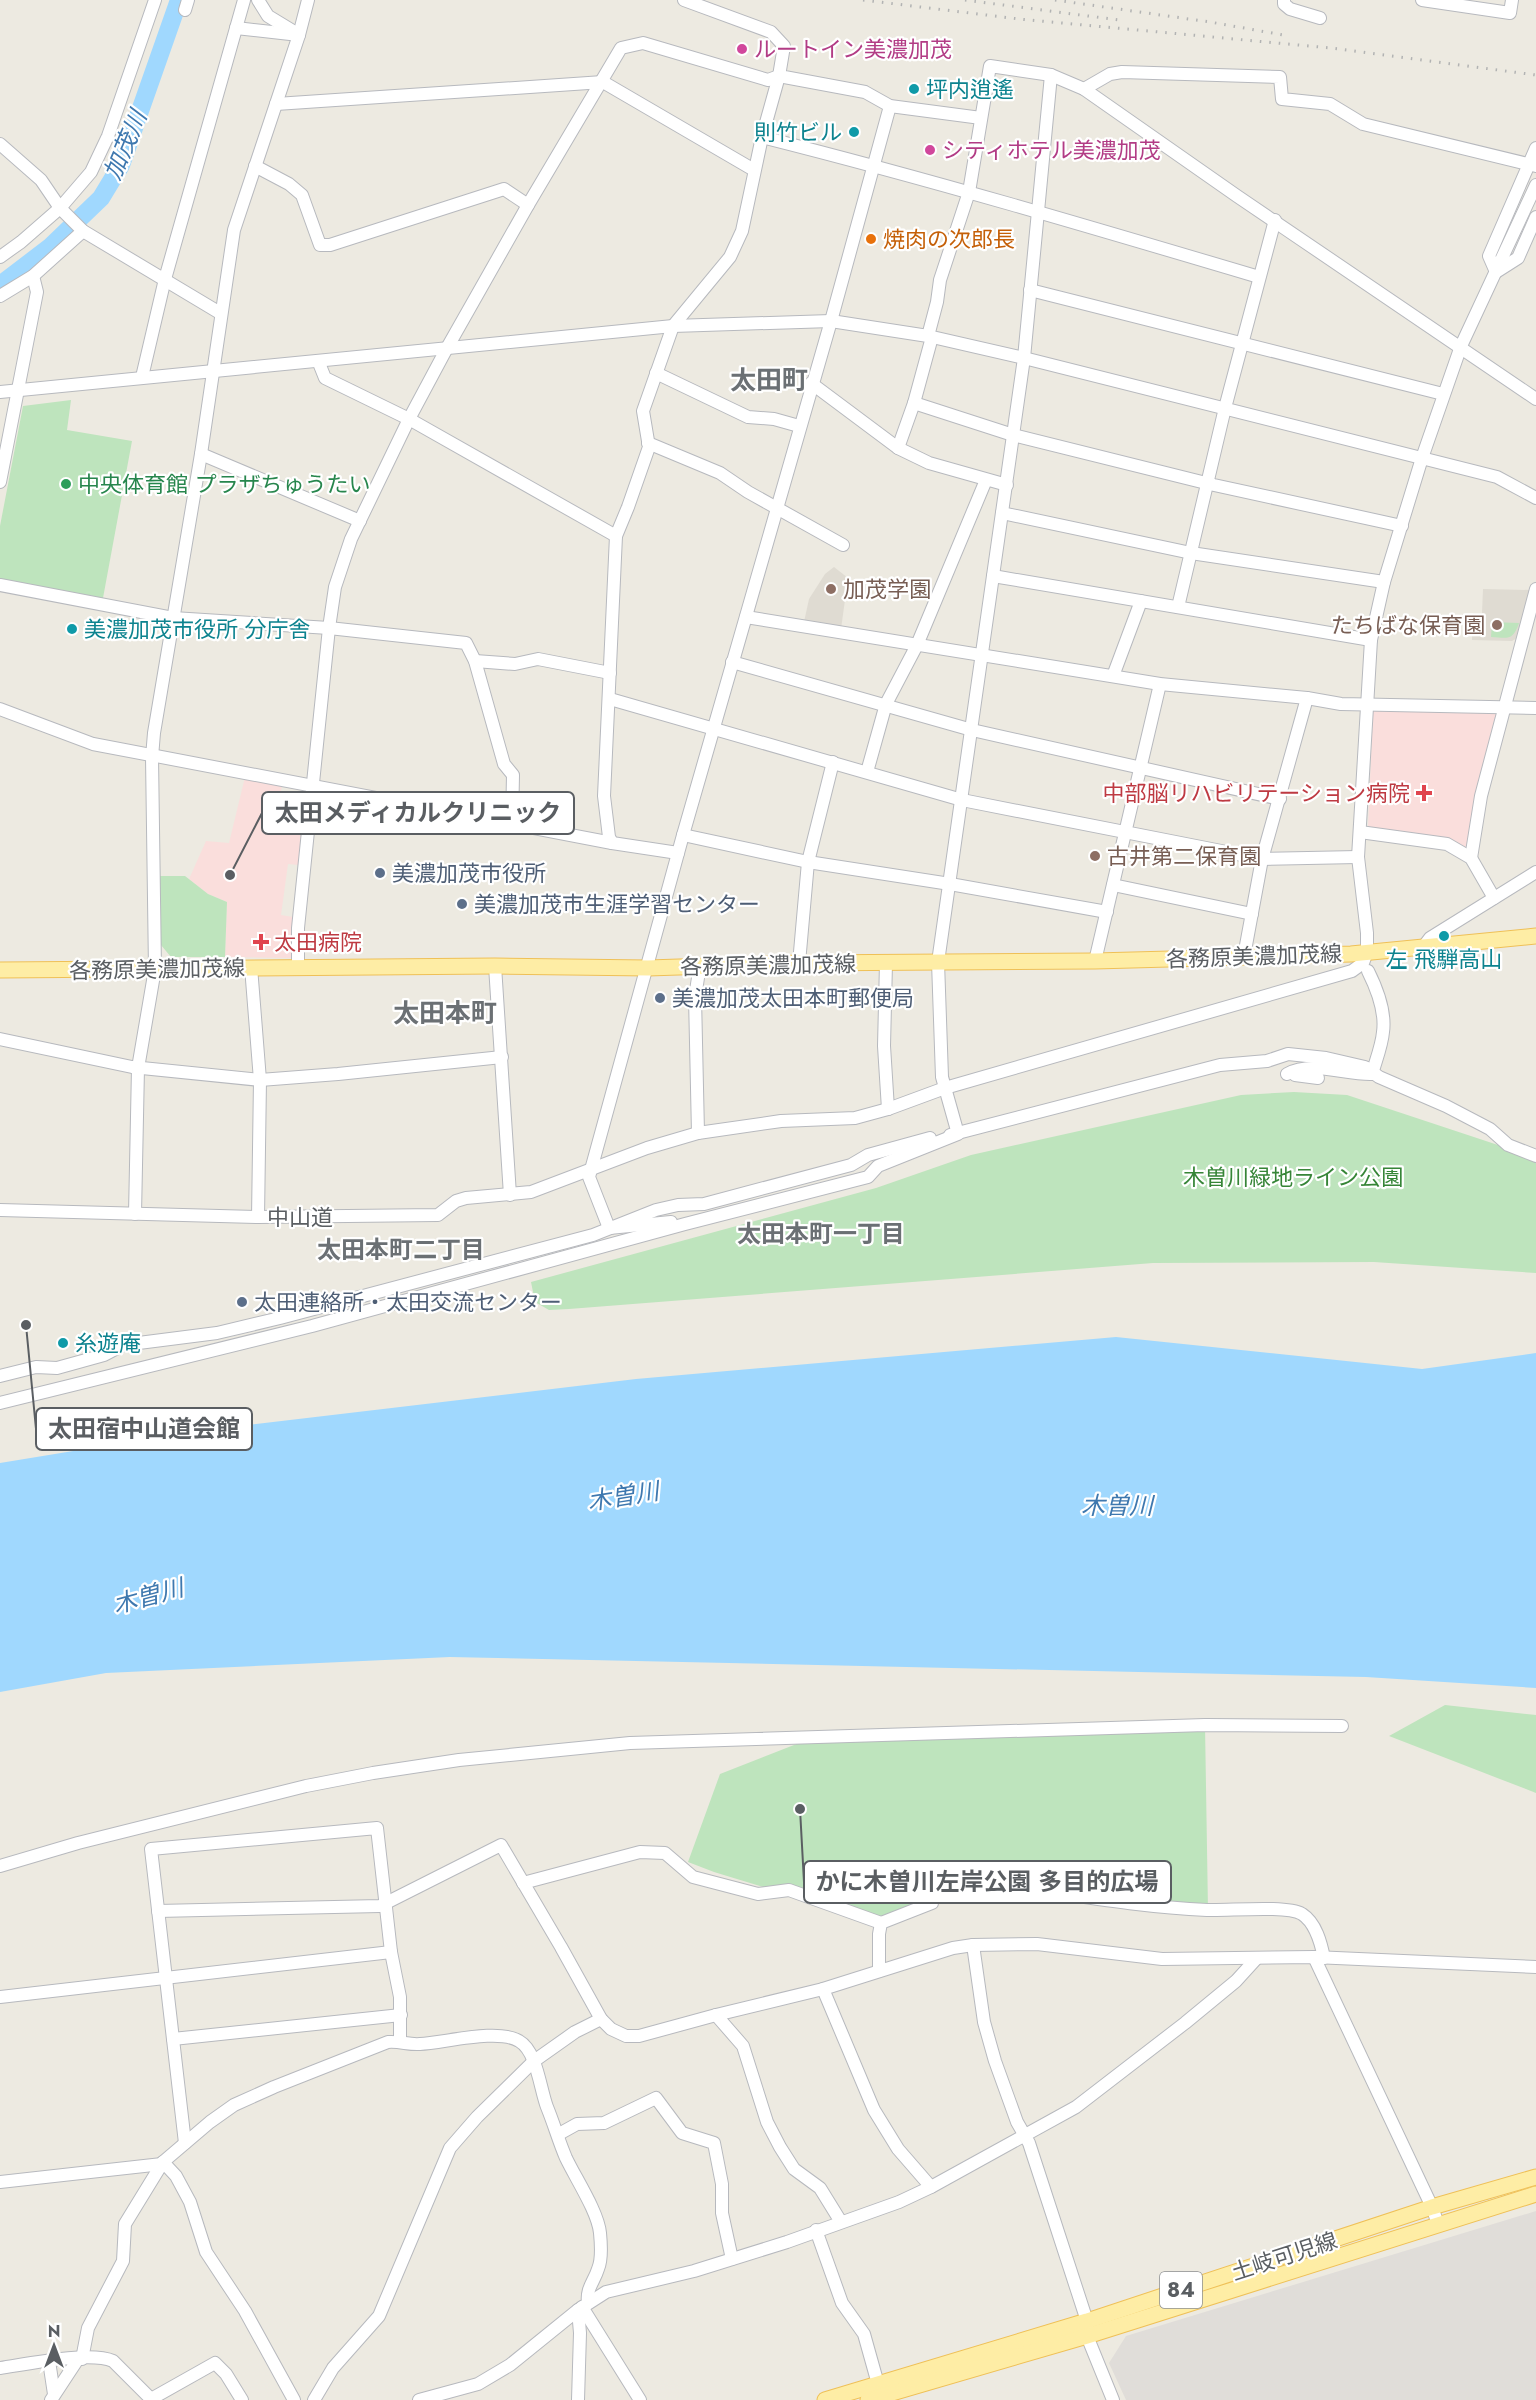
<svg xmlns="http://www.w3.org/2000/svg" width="1536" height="2400" font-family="Jost,'Noto Sans JP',sans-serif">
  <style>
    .industrial { fill: #e0ddd9 }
    .education { fill: #dfdbd2 }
    .medical { fill: #fadedc }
    .green { fill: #bee4bd }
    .water { fill: #a0d8fe }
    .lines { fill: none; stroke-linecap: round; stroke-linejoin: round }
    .river { stroke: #a0d8fe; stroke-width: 18 }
    .minor-casing { stroke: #b7b9be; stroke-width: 14 }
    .major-casing { stroke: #efc057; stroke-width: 17 }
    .minor { stroke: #fff; stroke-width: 12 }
    .major { stroke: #feeda5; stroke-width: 15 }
    .rail { stroke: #b2b3b3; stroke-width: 3; stroke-dasharray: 1.5 8; stroke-linecap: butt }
    .hotel-dot { fill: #d1479c; stroke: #fff; stroke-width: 2 }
    .culture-dot { fill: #0f9aa8; stroke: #fff; stroke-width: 2 }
    .food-dot { fill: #e8710a; stroke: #fff; stroke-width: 2 }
    .leisure-dot { fill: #2e9e5b; stroke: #fff; stroke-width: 2 }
    .education-dot { fill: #8d6e63; stroke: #fff; stroke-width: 2 }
    .health-dot { fill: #e0444e; stroke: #fff; stroke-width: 2 }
    .service-dot { fill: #5c6f8a; stroke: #fff; stroke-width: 2 }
    .labels { text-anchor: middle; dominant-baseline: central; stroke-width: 4.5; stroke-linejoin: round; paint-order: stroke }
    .shield { fill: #fff; stroke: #8c8e91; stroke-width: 1.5 }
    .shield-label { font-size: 21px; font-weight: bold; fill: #5a5e62 }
    .hotel-label { font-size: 22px; fill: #b23c85; stroke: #fff; text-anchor: start }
    .culture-label { font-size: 22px; fill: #0d838f; stroke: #fff; text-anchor: start }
    .food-label { font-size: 22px; fill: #c56008; stroke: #fff; text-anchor: start }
    .leisure-label { font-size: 22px; fill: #27864d; stroke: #fff; text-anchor: start }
    .education-label { font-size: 22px; fill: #785e54; stroke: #fff; text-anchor: start }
    .health-label { font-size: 22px; fill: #be3a42; stroke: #fff; text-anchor: end }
    .service-label { font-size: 22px; fill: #4e5e75; stroke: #fff; text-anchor: start }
    .street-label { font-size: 22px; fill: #5a5e62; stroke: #fff }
    .park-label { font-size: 22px; fill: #368537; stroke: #fff }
    .water-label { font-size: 24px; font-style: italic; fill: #3e78af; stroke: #fff }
    .neighbourhood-label { font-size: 24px; font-weight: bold; fill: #6b7074; stroke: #fff }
    .quarter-label { font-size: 26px; font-weight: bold; fill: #6b7074; stroke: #fff }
    .leader { fill: none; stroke: #5a5e62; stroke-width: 2 }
    .callout-dot { fill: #5a5e62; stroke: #fff; stroke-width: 2 }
    .callout { fill: #fff; stroke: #5a5e62; stroke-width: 2 }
    .callout-label { font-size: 24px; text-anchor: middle; font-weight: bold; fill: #5a5e62 }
  </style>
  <rect width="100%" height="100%" fill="#edeae1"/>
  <path class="industrial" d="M1536,2211V2400H1126L1109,2363L1126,2336Z"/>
  <g class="education">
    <path d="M834,567L848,578L841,629L804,622L809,599L825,574Z"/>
    <path d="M1483,589L1532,590L1517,638L1512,641L1472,640L1473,613H1482Z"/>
  </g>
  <g class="medical">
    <path d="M1373,710H1497L1484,759L1468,849L1372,831L1368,827Z"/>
    <path d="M245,777L282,785L280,796L308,801L299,865L288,864L281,915L293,917L294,958L225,957L227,902L208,894L189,879L206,841L229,843Z"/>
  </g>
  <g class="green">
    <path d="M71,400L67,430L132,441L103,598L0,579V526L23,406Z"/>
    <path d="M1492,622L1519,623C1513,641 1508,638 1491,637Z"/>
    <path d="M159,876H185L208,894L227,902L225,957H171L161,945Z"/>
    <path d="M1294,1092L1347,1095L1504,1147L1536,1160V1273L1374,1262L1153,1263L569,1309L549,1310L535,1302L531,1282L876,1188L971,1155L1241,1095Z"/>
    <path d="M1445,1705L1536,1715V1793L1389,1736Z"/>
    <path d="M1205,1725L1208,1910L933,1875L922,1899L881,1923L714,1872L688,1862L720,1774L817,1736Z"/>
  </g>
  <path class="water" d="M1116,1337L1422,1369L1536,1353V1688L1366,1677L450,1657L106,1673L0,1692V1463L189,1432L636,1379Z"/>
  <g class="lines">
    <path class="river" d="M0,285L50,247L101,198L121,165L179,0"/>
    <defs>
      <g id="minor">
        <path d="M258,0L268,16L296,33"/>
        <path d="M684,0L771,32L784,46L779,76L865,92L890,106L981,118"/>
        <path d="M1284,0V4L1290,9L1320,18"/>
        <path d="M1422,0L1510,13L1512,0"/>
        <path d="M185,10L188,0"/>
        <path d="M236,28L299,35"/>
        <path d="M1084,89L1110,74L1122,72L1280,77L1282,99L1330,104L1363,124L1536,166"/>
        <path d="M276,104L603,82L754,170"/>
        <path d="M762,137C929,179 1094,228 1259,277"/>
        <path d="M0,144L41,180L60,208L83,231L220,313"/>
        <path d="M1536,148L1489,256L1496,272L1518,258L1536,217"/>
        <path d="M255,166L289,184L302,195L320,245H330L504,189L528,205"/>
        <path d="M0,257L21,242L60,208L91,172L108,136L155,0"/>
        <path d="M1030,290L1443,394"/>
        <path d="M0,296L33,276L83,231"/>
        <path d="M928,336L937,302L940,280L969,192L990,66L1051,75L1084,89L1237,196L1536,399"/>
        <path d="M319,363L325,378L409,419L616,536"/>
        <path d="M656,373L748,417L774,419L799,426"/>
        <path d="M142,377L165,279L244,0"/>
        <path d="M811,383L898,448L929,463L1007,485"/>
        <path d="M0,392L673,326L831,321L928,336L1024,358L1497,477L1536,498"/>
        <path d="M914,403L1013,435L1214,485L1402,526"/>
        <path d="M648,443L720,473L748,492L843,545"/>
        <path d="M898,448L914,403L932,337"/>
        <path d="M201,454L360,521"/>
        <path d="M0,482L37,292L33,276"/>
        <path d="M1002,513L1191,553L1384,582"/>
        <path d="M993,576L1371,640"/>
        <path d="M0,585L173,618L329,628L466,643L475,661L504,764L513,775L512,824"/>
        <path d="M1178,607L1225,408L1275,220"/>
        <path d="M746,617L1160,684L1307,698L1341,704L1536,708"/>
        <path d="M475,661L515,664L538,659L610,673"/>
        <path d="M732,662L972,730L1280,799"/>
        <path d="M1113,676L1141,601"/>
        <path d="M610,699L962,800L1262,859L1358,857"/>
        <path d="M0,709L93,744L612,843L678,853"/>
        <path d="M867,772L886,704L917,645L986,480"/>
        <path d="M1360,832L1447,844L1471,858L1494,898"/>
        <path d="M683,835L808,862L950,884L1107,912"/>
        <path d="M612,843L609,837L604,796L616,536L628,507L649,447L643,411L673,326L730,257L742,231L762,137L779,76"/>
        <path d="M1471,858L1481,796L1536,589"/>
        <path d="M1113,885L1252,914"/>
        <path d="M1424,946L1430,938L1536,872"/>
        <path d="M1244,956L1262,859L1307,698"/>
        <path d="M1095,961L1160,684"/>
        <path d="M799,963L808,862L833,762"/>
        <path d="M886,963L884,1046L888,1109"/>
        <path d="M495,966L510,1195"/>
        <path d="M251,967L260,1080L258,1217"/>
        <path d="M298,968V928L329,628L335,587L351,539L409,419L447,348L528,205L621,48L643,43L768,80L779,76"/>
        <path d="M0,1039L132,1067L260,1080L338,1074L502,1057"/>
        <path d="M1287,1074C1312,1060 1345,1075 1372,1074C1376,1060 1382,1045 1383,1032C1386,1011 1377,989 1368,971"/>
        <path d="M1295,1075L1318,1078"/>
        <path d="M698,1133L695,997L700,965"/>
        <path d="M950,1135L1220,1065L1267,1061L1288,1054L1326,1058L1365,1067L1379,1077L1446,1106L1490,1129L1508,1145L1536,1156"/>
        <path d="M0,1210L258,1217L438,1215L456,1201L466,1198L531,1192L647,1148L698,1133L781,1121L855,1118L888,1109L945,1088L1352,971L1363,963L1367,952V933L1358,857L1360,824L1371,640L1384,582L1422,458L1461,346L1536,185"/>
        <path d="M135,1214L138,1068L155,969L152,757L154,733L201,454L234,230L299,35L308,0"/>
        <path d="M671,1222L609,1228L589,1177L683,835L831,321L890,106"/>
        <path d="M0,1376L36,1367L57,1368L104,1355L123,1345L217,1333L280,1318L593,1235L656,1210L678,1205L704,1204L851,1165L868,1155L930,1138"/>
        <path d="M0,1403L312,1326L685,1224L868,1177L878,1166L958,1134L942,1077L938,962L1024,358L1051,75"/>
        <path d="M0,1866L78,1843L306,1786L373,1773L459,1760L630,1743L1205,1725L1342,1726"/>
        <path d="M523,1883L640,1852L665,1853L693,1877L758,1894L789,1890L881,1923"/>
        <path d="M158,1911L380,1906L501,1845L561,1947L601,2019L611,2029L626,2036H639L716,2015L823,1989L953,1948L973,1945L1037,1944L1162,1959L1314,1957L1536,1967"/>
        <path d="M973,1945L984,2022L995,2061L1017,2122L1029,2143L1087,2321V2336L1113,2400"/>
        <path d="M1314,1957L1432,2207L1438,2224"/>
        <path d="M879,1971V1934L881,1923L932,1903L934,1879L940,1878C1029,1886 1117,1906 1207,1910C1228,1911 1286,1905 1302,1914C1316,1923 1321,1943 1324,1958"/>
        <path d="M823,1989L874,2110L898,2149L931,2187"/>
        <path d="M0,1997L391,1952"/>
        <path d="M716,2015L743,2046L767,2122L780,2147L794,2169L820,2188L841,2222"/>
        <path d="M173,2039L401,2015"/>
        <path d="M559,2134L577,2124L604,2123L656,2098L682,2133L714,2143L722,2184V2213L732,2259"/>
        <path d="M185,2143L151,1849L377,1828L391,1952L400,1997V2041"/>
        <path d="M163,2162L176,2176L190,2202L206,2252L245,2311L294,2400"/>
        <path d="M0,2182L162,2164"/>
        <path d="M816,2230L842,2303L864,2334L878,2384"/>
        <path d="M582,2307L640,2400"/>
        <path d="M578,2310L580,2333L578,2400"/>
        <path d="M82,2359L88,2328L123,2261L125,2224L163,2162L210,2122L234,2105L274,2087L388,2042C400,2041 409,2045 420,2044C444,2043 498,2028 519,2041C537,2051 540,2089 547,2107C554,2124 559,2142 566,2158C576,2179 598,2212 600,2233C601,2243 602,2260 598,2269C594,2282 586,2288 588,2303"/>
        <path d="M49,2361L54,2394"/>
        <path d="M0,2368C27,2364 90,2351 113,2361L151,2399L215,2363L226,2374L242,2400"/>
        <path d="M51,2400L78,2359"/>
        <path d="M314,2400L333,2368L379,2316L450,2148L477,2117L534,2061L575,2032L601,2019"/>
        <path d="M419,2400L478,2384L510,2365L578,2310L606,2292L694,2271L787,2242L899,2202L931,2187L1076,2107L1185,2023L1236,1981L1256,1959"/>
      </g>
      <g id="major">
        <path d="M0,970L495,966L648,968L799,963L1095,961L1351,954L1536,936"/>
        <path d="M825,2400L1087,2321L1432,2207L1536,2177"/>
        <path d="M868,2400L1087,2336L1536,2194"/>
      </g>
    </defs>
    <use href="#minor" class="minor-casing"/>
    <use href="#major" class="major-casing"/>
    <use href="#minor" class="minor"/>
    <use href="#major" class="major"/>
    <g class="rail">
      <path d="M863,0L1019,19L1331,48L1536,75"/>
      <path d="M965,0L1119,20"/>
      <path d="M1055,0L1210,22L1289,36"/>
    </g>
  </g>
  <g class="hotel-dot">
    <circle cx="742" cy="49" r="6"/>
    <circle cx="930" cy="150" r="6"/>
  </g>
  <g class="culture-dot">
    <circle cx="914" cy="89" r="6"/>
    <circle cx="854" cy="132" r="6"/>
    <circle cx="72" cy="629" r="6"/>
    <circle cx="1444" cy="936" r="6"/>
    <circle cx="63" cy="1343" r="6"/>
  </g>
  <circle class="food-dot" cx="871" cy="239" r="6"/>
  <circle class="leisure-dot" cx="66" cy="484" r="6"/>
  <g class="education-dot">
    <circle cx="831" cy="589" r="6"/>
    <circle cx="1497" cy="625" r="6"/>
    <circle cx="1095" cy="856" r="6"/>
  </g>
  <g class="health-dot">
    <path d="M1421 784h6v6h6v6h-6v6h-6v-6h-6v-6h6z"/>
    <path d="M258 933h6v6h6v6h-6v6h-6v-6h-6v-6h6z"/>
  </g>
  <g class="service-dot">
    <circle cx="380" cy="873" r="6"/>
    <circle cx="462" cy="904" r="6"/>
    <circle cx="660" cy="998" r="6"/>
    <circle cx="242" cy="1302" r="6"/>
  </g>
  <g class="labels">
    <rect class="shield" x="1160" y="2272" width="42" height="36" rx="4.5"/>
    <g class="shield-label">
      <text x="1181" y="2290">84</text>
    </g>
    <g class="hotel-label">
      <text x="754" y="49">ルートイン美濃加茂</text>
      <text x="942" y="150">シティホテル美濃加茂</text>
    </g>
    <g class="culture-label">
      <text x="926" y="89">坪内逍遙</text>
      <text x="842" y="132" text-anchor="end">則竹ビル</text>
      <text x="84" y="629">美濃加茂市役所 分庁舎</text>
      <text x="1444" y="959" text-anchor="middle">左 飛騨高山</text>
      <text x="75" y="1343">糸遊庵</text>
    </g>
    <g class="food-label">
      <text x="883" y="239">焼肉の次郎長</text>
    </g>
    <g class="leisure-label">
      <text x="78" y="484">中央体育館 プラザちゅうたい</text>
    </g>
    <g class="education-label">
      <text x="843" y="589">加茂学園</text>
      <text x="1485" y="625" text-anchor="end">たちばな保育園</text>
      <text x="1107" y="856">古井第二保育園</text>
    </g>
    <g class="health-label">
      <text x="1410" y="793">中部脳リハビリテーション病院</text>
      <text x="274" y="942" text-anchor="start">太田病院</text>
    </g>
    <g class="service-label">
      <text x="392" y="873">美濃加茂市役所</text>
      <text x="474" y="904">美濃加茂市生涯学習センター</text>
      <text x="672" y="998">美濃加茂太田本町郵便局</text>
      <text x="254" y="1302">太田連絡所・太田交流センター</text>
    </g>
    <g class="street-label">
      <text transform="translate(1254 956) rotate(-2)">各務原美濃加茂線</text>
      <text transform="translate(768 965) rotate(-1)">各務原美濃加茂線</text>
      <text transform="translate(157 969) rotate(-1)">各務原美濃加茂線</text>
      <text x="300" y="1217">中山道</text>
      <text transform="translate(1284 2256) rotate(-18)">土岐可児線</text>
    </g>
    <g class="park-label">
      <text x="1293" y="1177">木曽川緑地ライン公園</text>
    </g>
    <g class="water-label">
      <text transform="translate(125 145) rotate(-67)">加茂川</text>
      <text transform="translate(623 1496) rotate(-9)">木曽川</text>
      <text x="1117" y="1505">木曽川</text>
      <text transform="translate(148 1596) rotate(-15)">木曽川</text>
    </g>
    <g class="neighbourhood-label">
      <text x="821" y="1233">太田本町一丁目</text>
      <text x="401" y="1249">太田本町二丁目</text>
    </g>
    <g class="quarter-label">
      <text x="769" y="380">太田町</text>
      <text x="445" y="1013">太田本町</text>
    </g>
  </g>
  <path class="leader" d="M230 875L262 813M26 1325L36 1429M800 1809L804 1882"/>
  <g class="callout-dot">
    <circle cx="230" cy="875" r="6"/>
    <circle cx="26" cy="1325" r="6"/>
    <circle cx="800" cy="1809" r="6"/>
  </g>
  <g class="callout">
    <rect x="262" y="792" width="312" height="42" rx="6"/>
    <rect x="36" y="1408" width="216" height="42" rx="6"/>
    <rect x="804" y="1861" width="367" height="42" rx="6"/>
  </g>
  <g class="callout-label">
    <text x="418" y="821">太田メディカルクリニック</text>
    <text x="144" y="1437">太田宿中山道会館</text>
    <text x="987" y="1890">かに木曽川左岸公園 多目的広場</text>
  </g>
  <g transform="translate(54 2346)" stroke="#ffffff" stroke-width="4.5" paint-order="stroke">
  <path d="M0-4.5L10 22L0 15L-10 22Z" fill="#5a5e62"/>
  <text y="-9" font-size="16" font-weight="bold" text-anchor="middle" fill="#5a5e62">N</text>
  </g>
</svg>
